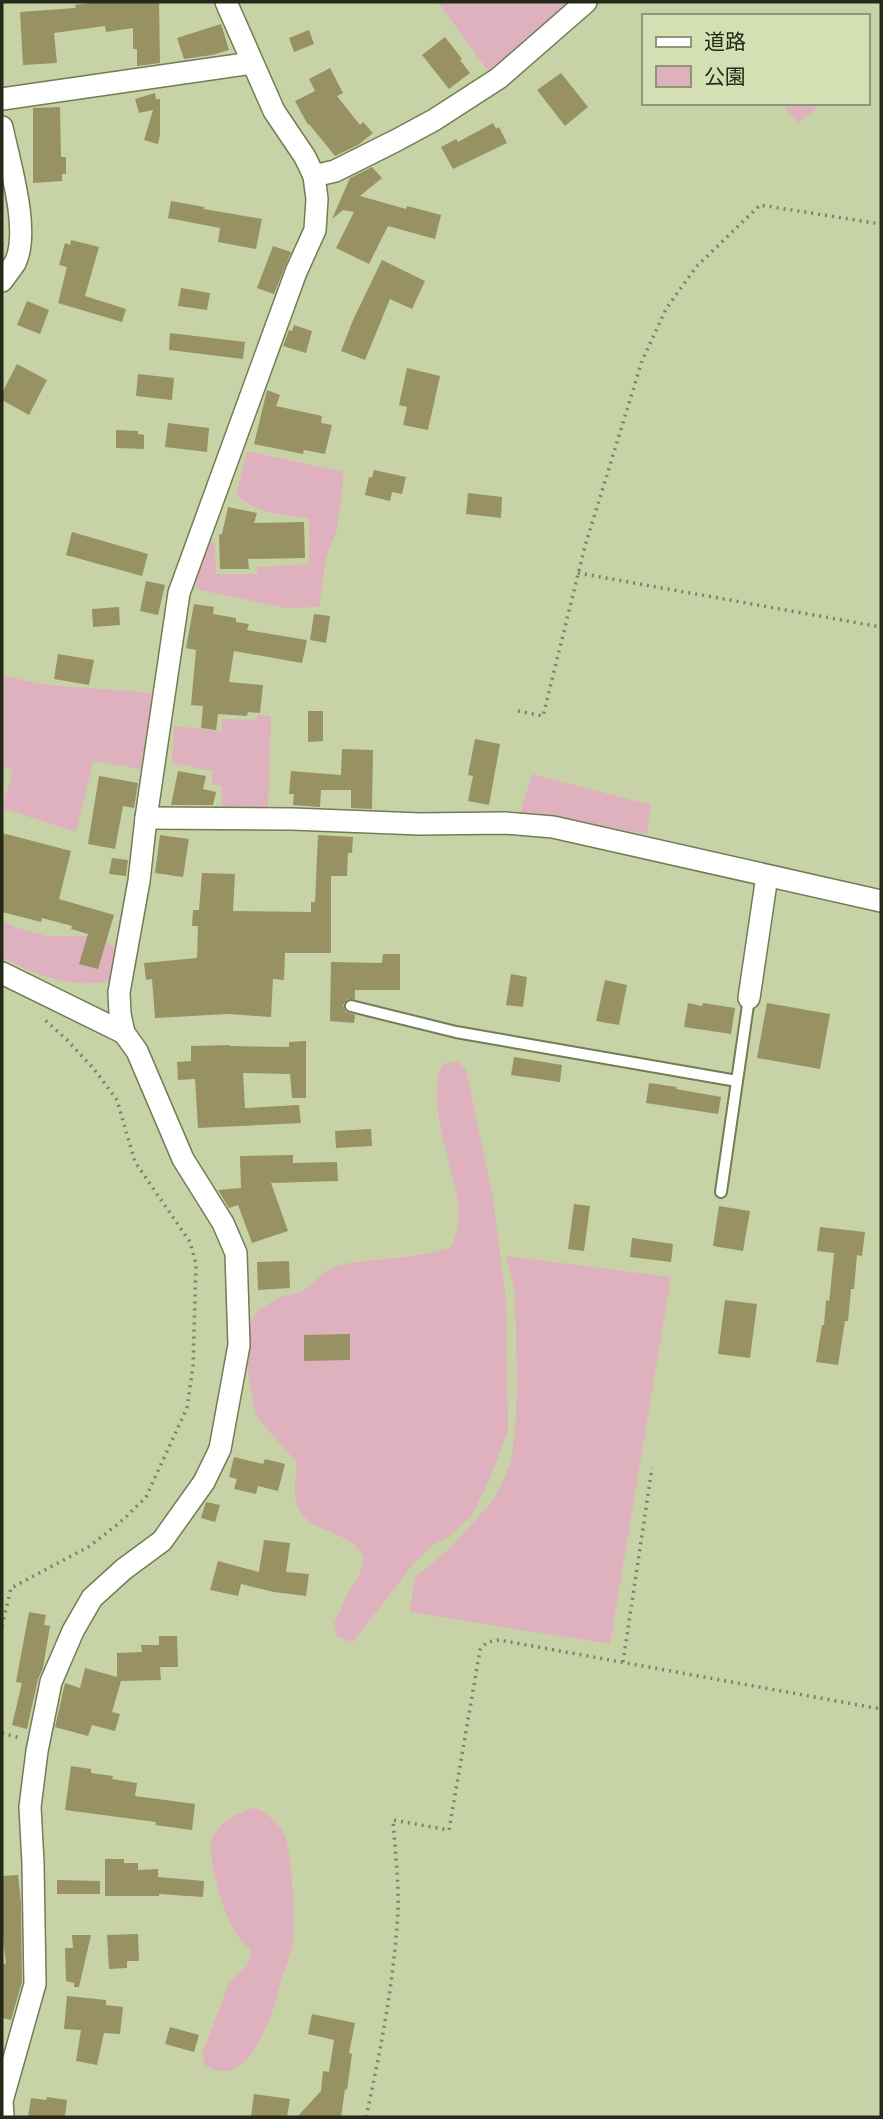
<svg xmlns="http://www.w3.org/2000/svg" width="883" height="2119" font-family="'Archivo Narrow','Noto Sans JP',sans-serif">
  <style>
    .green { fill: #dfb1be }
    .building { fill: #989164 }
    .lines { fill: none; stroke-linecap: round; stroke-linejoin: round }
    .lane-casing { stroke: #727d53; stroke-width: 14 }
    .street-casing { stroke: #727d53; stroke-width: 24 }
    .path { stroke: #7b8363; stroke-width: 3.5; stroke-dasharray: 2 5; stroke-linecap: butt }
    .lane { stroke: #fff; stroke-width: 10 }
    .street { stroke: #fff; stroke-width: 21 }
  </style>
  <rect width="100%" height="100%" fill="#c7d3a6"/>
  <g class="green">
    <path d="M438,2H568L519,47L488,71Z"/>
    <path d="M786,103H823L798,123L785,108Z"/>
    <path d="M247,451L344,472L337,529L326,557L319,607L285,608L200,590L193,584L203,542L215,543L216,574H257V567L309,564V518C281,515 258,514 236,495Z"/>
    <path d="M2,675L38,684L154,693L141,769L93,761L76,832L2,808L13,770L2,766Z"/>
    <path d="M257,715L271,716L268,807L222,810V785H212L213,771L171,763L174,738V726L222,731V719L256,720Z"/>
    <path d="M532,774L651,805L647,834L560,818L520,815Z"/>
    <path d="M2,921L15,927L46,936H100L117,950V965L109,981C70,989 35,975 2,957Z"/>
    <path d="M458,1061L466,1070L492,1192L506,1298L508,1431L489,1481L472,1515L451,1535L433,1545L415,1562L353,1642L337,1637L334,1624L346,1597L359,1576L364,1557C346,1525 304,1536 296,1501C293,1489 296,1474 297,1463L256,1416L249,1381L244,1335L257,1311L278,1298L303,1291L329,1269L349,1263L421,1255L451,1248C454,1239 459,1227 459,1217C459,1175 422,1100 443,1064Z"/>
    <path d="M506,1256L671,1277L610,1644L410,1612L415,1577L447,1551L495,1498L511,1462L515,1434L517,1387L515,1292Z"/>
    <path d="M254,1808C264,1809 276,1822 282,1830C293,1848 295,1920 293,1941C291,1955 285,1969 281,1982C272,2014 251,2093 204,2065L203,2052L229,1983L248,1965L251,1950C243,1943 236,1935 231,1924C222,1906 204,1853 214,1835C222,1820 239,1812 254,1808Z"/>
  </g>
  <g class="building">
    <path d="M99,2H159L160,63L137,66V49H133V28L106,32L105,26L54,33L57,63L23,65L20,12L76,8L75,5Z"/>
    <path d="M221,24L229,50L212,55L184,59L177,38Z"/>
    <path d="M309,30L314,44L294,52L289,38Z"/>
    <path d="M445,37L462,59L460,60L470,73L449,89L422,55Z"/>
    <path d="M330,68L343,93L337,96L360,125L363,122L373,133L358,145L335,156L309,124L308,125L295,101L315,91L309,79Z"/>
    <path d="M561,73L588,107L565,126L537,90Z"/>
    <path d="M155,93L156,99H160V135L158,144L144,140L153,110L139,113L135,99Z"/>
    <path d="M60,107L61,157H66V174H62V181L33,183V108Z"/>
    <path d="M493,123L496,129L499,127L507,143L453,169L441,147L456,139L458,142Z"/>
    <path d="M372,167L382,178L360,196L406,209L407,206L441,215L435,239L388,226L369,264L336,248L354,212L343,210L332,219L350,178Z"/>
    <path d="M171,201L204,207V209L262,219L256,249L218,242L220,228L168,218Z"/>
    <path d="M71,240L99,247L85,296L126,309L122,322L58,303L67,267L59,265L65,243L70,245Z"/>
    <path d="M273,246L291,252L274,294L257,288Z"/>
    <path d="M382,260L425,281L412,309L390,299L365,360L341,351L353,320Z"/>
    <path d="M181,288L210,293L207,310L178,306Z"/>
    <path d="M27,301L49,310L40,334L17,325Z"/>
    <path d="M294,325L312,331L306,353L283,346L289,330L292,331Z"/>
    <path d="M170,333L245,342L243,359L169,350Z"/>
    <path d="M17,364L47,380L29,415L2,400V393Z"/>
    <path d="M407,368L440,376L428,430L403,425L407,407L399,405Z"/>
    <path d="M138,374L174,378L172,400L136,396Z"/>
    <path d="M267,390L280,395L276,406L322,416L321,423L332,425L325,454L304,450L303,454L254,444Z"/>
    <path d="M168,423L209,428L207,452L165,447Z"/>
    <path d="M116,430L138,431V434L144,435V449L116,448Z"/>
    <path d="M374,470L406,477L402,494L392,492L390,501L365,495L369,477L372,478Z"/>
    <path d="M468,493L502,497L501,518L466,514Z"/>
    <path d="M228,507L257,513L254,523L304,522L305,558L248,559L249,569H220L219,535L222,534Z"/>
    <path d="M72,532L148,554L142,576L66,555Z"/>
    <path d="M146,581L165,585L158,615L140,611Z"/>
    <path d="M194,604L214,607L213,614L236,618V622L249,624L247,630L307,640L302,663L234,651L229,682L263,685L260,713L248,712L247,716L218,714L216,730L201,728L203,706L191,705L196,650L186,648Z"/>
    <path d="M119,607L120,625L93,627L92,609Z"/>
    <path d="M314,614L330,616L326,643L310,640Z"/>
    <path d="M58,654L94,660L89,685L54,679Z"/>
    <path d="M308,711H323V741L308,742Z"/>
    <path d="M475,739L500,744L489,805L468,801L473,776L468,775Z"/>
    <path d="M342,749L373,750L372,809L351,808V790H321L320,807L293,805L294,794H289L291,771L341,775Z"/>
    <path d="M178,771L206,776L203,789L216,792L213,805H171Z"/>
    <path d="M99,776L138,783L134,808L123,806L115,849L88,844Z"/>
    <path d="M2,833L71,851L59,899L114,915L98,969L79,964L88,934L71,929L72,926L42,918L41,922L2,912Z"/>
    <path d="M160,835L189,839L183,877L155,873Z"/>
    <path d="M318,835L353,837L352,853H348L347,876H331V953H285L284,980L273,979L271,1017L228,1014L155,1018L152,979L146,980L144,963L197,958L198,926H192L193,910H199L202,873L235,874L233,911L311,912V902H315Z"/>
    <path d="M112,858L128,860L126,876L109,874Z"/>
    <path d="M383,954H400V990H355V999H348L343,1005L346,1012L355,1015L354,1023L330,1021L331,962L382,963Z"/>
    <path d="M511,974L527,977L523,1007L506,1005Z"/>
    <path d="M605,980L627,985L619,1025L596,1021Z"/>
    <path d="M688,1003L702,1006L703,1003L735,1008L731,1034L684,1027Z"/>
    <path d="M767,1003L830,1014L820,1069L757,1058Z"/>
    <path d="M306,1041V1098H292L290,1074L243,1073L245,1108L299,1105L301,1123L198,1128L195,1079L178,1080L177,1062L191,1061V1046L230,1045V1046L289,1047V1042Z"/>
    <path d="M514,1057L562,1065L560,1082L511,1075Z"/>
    <path d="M649,1083L677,1087L676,1089L721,1097L718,1114L646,1103Z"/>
    <path d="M371,1129L372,1146L336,1148L335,1131Z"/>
    <path d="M293,1155V1163L337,1162L338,1181L271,1183L288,1231L252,1243L238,1205L229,1208L218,1190L241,1188L240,1156Z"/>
    <path d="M574,1204L590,1206L584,1251L568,1249Z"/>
    <path d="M719,1206L750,1211L743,1251L713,1246Z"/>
    <path d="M820,1227L865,1232L862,1256L857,1255L854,1289H851L848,1321H845L838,1365L816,1362L822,1325H824L826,1300L829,1301L830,1294L834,1253L817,1251Z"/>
    <path d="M632,1238L673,1244L671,1262L630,1257Z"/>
    <path d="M289,1261L290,1288L258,1290L257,1262Z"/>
    <path d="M725,1300L757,1304L750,1358L718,1354Z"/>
    <path d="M350,1334V1360L304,1361V1335Z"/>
    <path d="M234,1457L263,1464L265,1459L285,1464L278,1491L258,1486L256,1494L234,1489L237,1479L229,1477Z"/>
    <path d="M206,1502L220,1505L215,1522L201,1518Z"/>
    <path d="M264,1540L290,1543L286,1572L309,1574L306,1596L274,1592L241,1584L238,1596L210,1590L218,1561L259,1572Z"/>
    <path d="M29,1612L46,1615L44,1625L50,1626L43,1668L38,1679L27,1729L12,1725L22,1683L16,1682Z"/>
    <path d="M159,1636H177L178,1667H160L161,1680L121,1681L112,1712L120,1714L115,1731L92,1725L88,1736L55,1727L65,1683L80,1688L85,1668L117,1677V1653L142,1652L141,1645H159Z"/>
    <path d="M71,1766L91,1769V1773L113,1776L112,1779L137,1783L135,1796L195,1804L192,1830L155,1825L156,1822L65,1810Z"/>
    <path d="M105,1859H124V1863H138V1870L158,1869V1877L204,1881L203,1897L159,1894V1896H105Z"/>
    <path d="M18,1875L21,1903L22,1982L11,2020L2,2018V1963L6,1964L2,1931V1876Z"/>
    <path d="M57,1880L100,1881V1894H57Z"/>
    <path d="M138,1934L139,1961H127V1968L109,1969L107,1935Z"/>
    <path d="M72,1935H91L79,1987H74V1983L66,1981L65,1948H73Z"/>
    <path d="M67,1996L106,2000V2005L123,2007L120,2034L104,2033L97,2065L76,2061L81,2030L64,2029Z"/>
    <path d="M312,2014L355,2023L349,2053L352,2054L347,2090L345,2089L341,2117H297L321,2091L323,2071L329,2072L334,2040L308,2034Z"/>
    <path d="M170,2027L199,2035L194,2052L165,2044Z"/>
    <path d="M254,2094L290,2099L287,2117H251Z"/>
    <path d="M47,2097L67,2100L65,2117H28L31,2098L46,2100Z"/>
  </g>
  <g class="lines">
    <defs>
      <g id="lane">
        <path d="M351,1006L456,1032L737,1081"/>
        <path d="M721,1192L749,998"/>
      </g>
      <g id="street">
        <path d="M2,99L252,63"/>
        <path d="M2,127C9,162 31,231 15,263C11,269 6,275 2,281"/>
        <path d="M314,176L335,171L397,140L434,120L499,78L586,2"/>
        <path d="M146,818L292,819L420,824L505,823L553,827L881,901"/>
        <path d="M2,973L124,1033"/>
        <path d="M749,998L767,876"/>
        <path d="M3,2117L2,2101L35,1984L33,1863L30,1807L37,1751L51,1682L73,1631L92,1598L124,1569L162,1541L204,1482L220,1449L239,1345L236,1253L223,1223L183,1159L137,1051L124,1033L120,1014L119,992L139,881L146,818L179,593L296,272L315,230L317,199L314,176L305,157L274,111L226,2"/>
      </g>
    </defs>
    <use href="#lane" class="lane-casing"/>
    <use href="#street" class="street-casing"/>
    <g class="path">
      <path d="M578,573L881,627"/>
      <path d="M518,711L543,716L585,546L642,361L666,309L696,267L760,205L881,224"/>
      <path d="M2,1626L11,1588L90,1546L124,1519L146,1497L187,1408L193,1366L196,1264L190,1242L135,1162L117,1100L94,1069L67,1040L42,1017"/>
      <path d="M623,1662L652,1468"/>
      <path d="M2,1733L20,1738"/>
      <path d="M366,2117C381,2049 394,1981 398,1911C399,1881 395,1850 393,1820L449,1830L480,1650L487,1642L499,1640L881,1709"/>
    </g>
    <use href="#lane" class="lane"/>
    <use href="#street" class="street"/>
  </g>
  <rect width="883" height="2119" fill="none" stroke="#252918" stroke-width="7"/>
  <rect x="642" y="14" width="228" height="91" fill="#d4e0b3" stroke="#8e9775" stroke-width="2"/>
  <rect x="656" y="37" width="35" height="10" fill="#ffffff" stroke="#8e9775" stroke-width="2"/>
  <text x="704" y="49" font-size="21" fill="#252918">道路</text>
  <rect x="656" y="66" width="35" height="21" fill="#dfb1be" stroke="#8e9775" stroke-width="2"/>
  <text x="704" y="84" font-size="21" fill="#252918">公園</text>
</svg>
